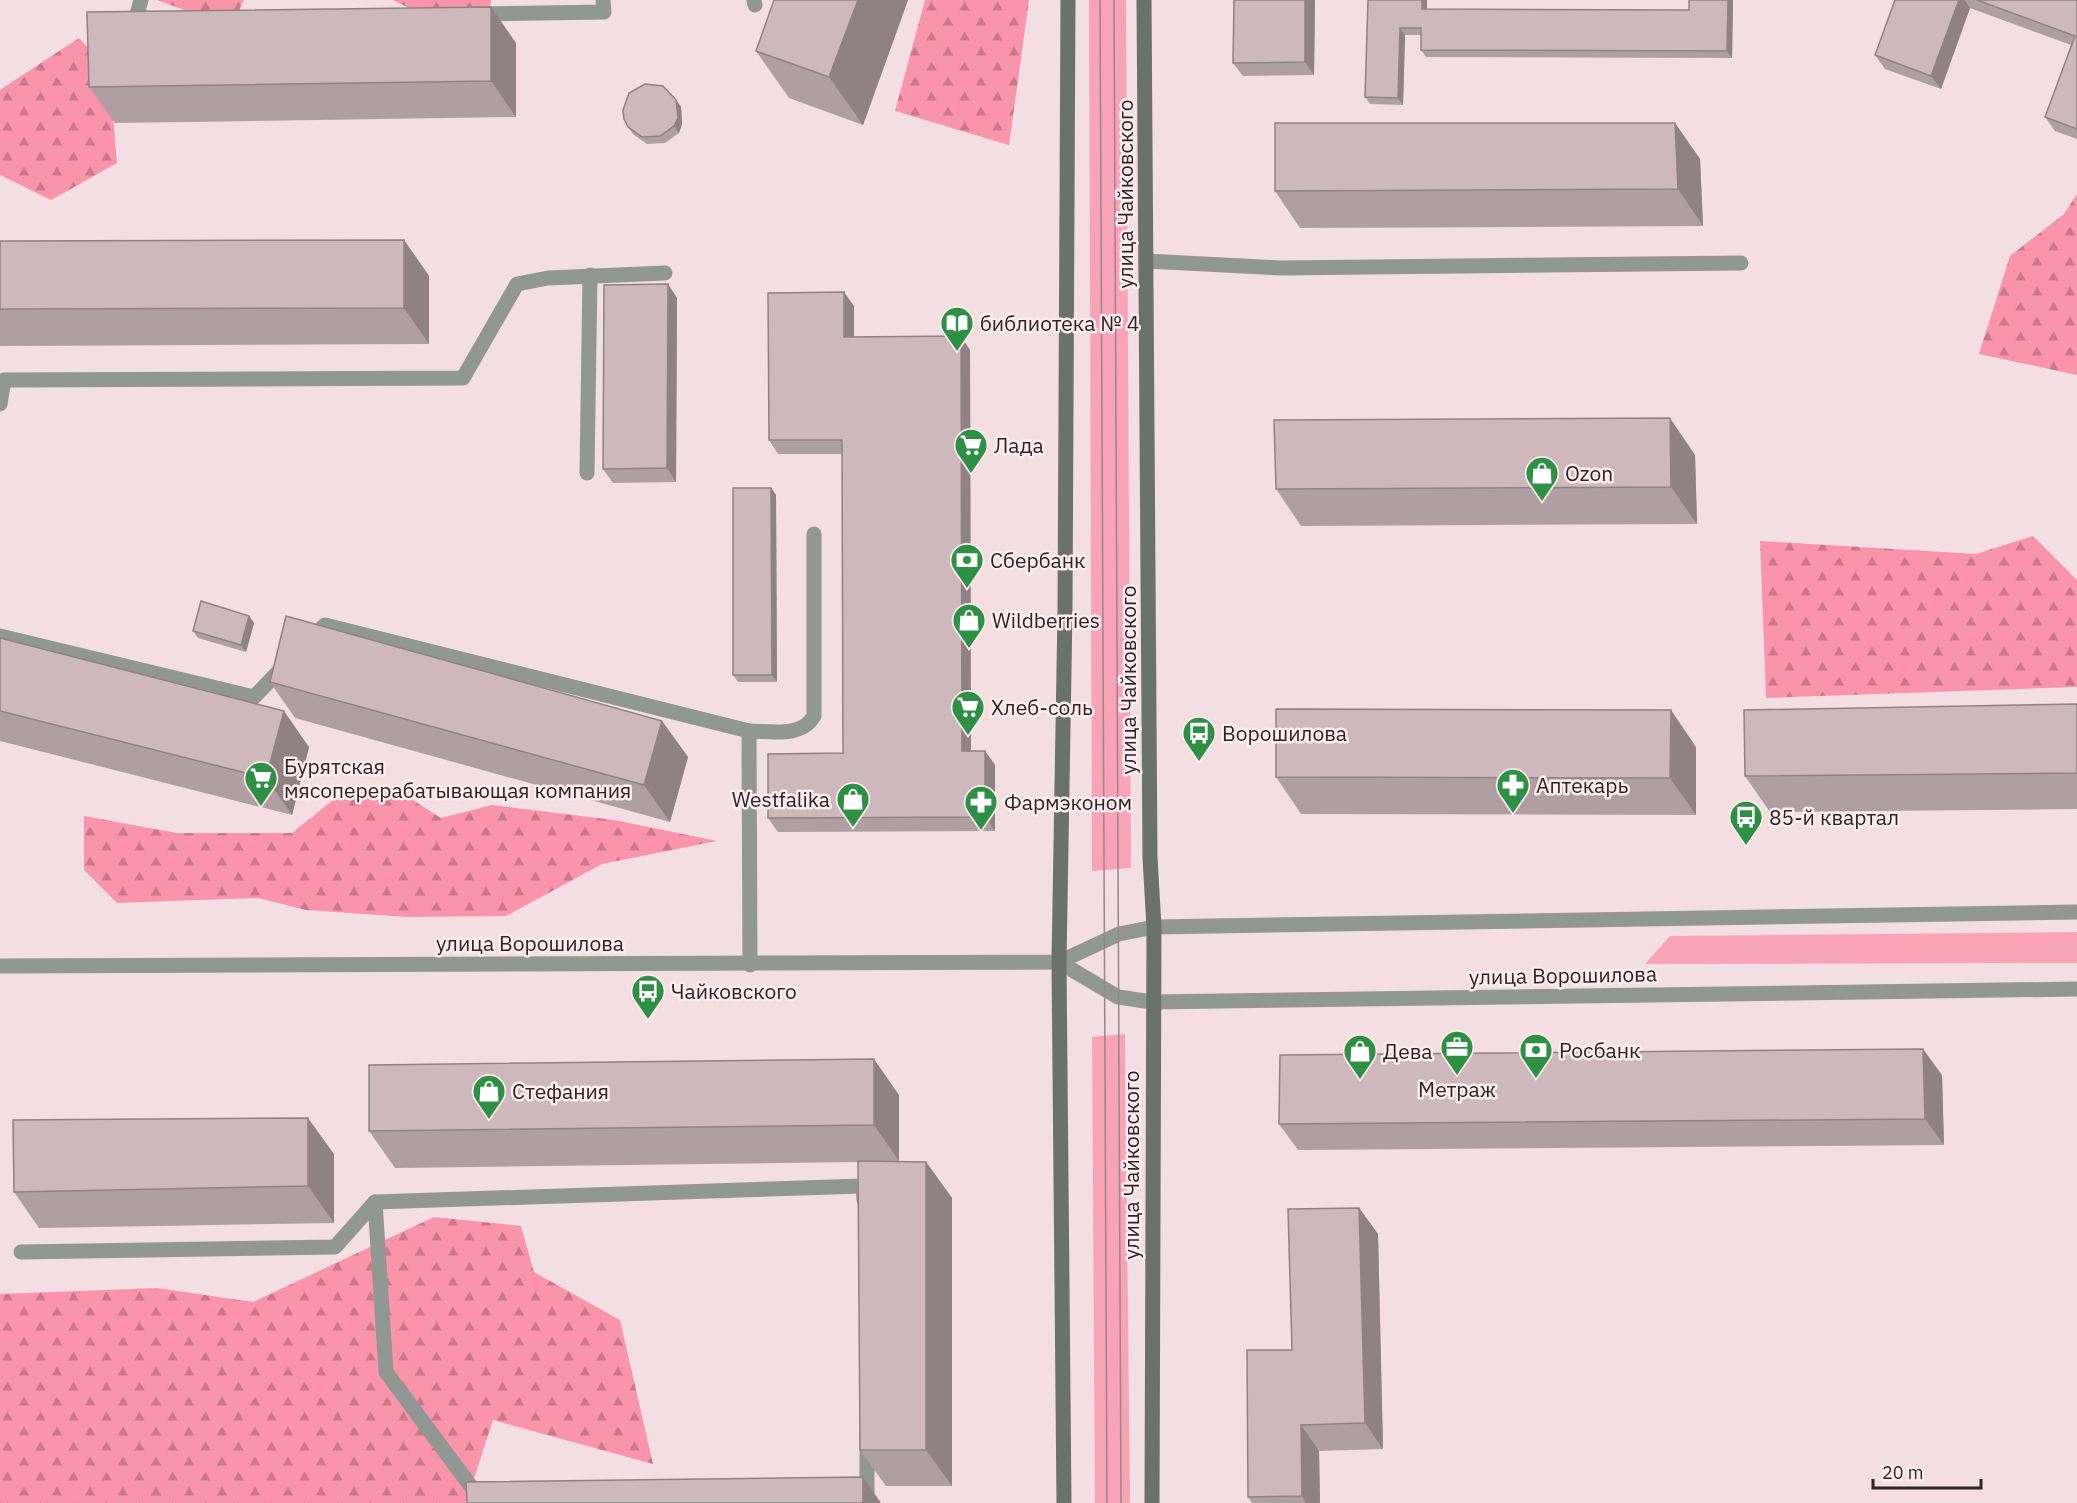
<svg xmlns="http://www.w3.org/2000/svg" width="2077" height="1503" font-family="'IBM Plex Sans',sans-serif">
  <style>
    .green { fill: #f9a4b6 }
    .forest { fill: url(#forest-firs) }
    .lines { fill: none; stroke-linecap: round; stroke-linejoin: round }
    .service { stroke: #919892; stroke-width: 15 }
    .minor { stroke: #919892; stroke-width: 15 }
    .secondary { stroke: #6a736b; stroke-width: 15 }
    .tram { stroke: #96878a; stroke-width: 1.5 }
    .wall { fill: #b09fa2 }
    .shaded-wall { fill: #908284 }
    .building { fill: #cdb9bc; stroke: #908284; stroke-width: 1.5 }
    .labels { text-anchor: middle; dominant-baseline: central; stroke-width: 5; stroke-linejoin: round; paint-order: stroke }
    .street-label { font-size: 21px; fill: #2c2426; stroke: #fdecef }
    .poi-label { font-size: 21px; fill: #2c2426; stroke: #fdecef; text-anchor: start }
  </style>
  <defs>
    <pattern id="forest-firs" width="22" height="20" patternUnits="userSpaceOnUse" patternTransform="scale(1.5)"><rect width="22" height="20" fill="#f994ab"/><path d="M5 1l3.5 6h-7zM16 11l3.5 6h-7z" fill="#ca798b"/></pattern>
  </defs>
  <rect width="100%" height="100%" fill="#f3dee1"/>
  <g class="green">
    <path d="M1089,0H1126L1131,868L1092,871Z"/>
    <path d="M2077,932V963L1645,964L1670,936Z"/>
    <path d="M1125,1034L1130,1503H1095L1092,1037Z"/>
  </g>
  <g class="forest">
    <path d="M157,0H244L231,27Z"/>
    <path d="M393,0H491L490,8L423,15Z"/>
    <path d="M925,0H1029L1009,145L895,111Z"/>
    <path d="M79,38L109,70L117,163L51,200L0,175V90Z"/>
    <path d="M2077,194V375L1979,354L2010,256L2064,214Z"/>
    <path d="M2033,536L2077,580V687L1766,698L1760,541L1976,554Z"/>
    <path d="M389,785L441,818L492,805L614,820L717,841L602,864L506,916L407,917L306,910L258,898L117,903L84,870V816L177,833H292L338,796Z"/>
    <path d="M434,1217L521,1226L534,1272L620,1320L653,1464L493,1420L466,1503H0V1294L157,1288L253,1302Z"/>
  </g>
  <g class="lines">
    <g class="service">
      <path d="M141,0L136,18H147"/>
      <path d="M754,0L755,5"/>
      <path d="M477,14L604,12L603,0"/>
      <path d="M1146,261L1281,268L1741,263"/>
      <path d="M0,404L4,380L463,378L517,284L548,278L665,273"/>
      <path d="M587,473L590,275"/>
      <path d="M0,636L254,697L283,667"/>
      <path d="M310,639L325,625L749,731L750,965"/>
      <path d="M749,731C772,731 801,738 814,716V534"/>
      <path d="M375,1202L386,1372L478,1496"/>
      <path d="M21,1252L335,1247L375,1202L863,1186L864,1200"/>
      <path d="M865,1500H867V1440"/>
    </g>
    <g class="minor">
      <path d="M1059,962L1118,997L1152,1002L2077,989"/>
      <path d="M0,966L1059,962L1119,934L1154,927L2077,912"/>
    </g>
    <g class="secondary">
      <path d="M1144,0L1150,858L1154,927L1152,1503"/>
      <path d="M1064,1503L1059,962L1065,611L1068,0"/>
    </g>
    <g class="tram">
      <path d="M1100,0L1107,1503"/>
      <path d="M1114,0L1121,1503"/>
    </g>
  </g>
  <g class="wall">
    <path d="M908,0L863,125L789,98L756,51Z"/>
    <path d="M1234,0H1315L1314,75L1243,76L1233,63Z"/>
    <path d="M1368,0H1427V9L1689,10V0H1733L1732,58L1426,57L1421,50V35H1405L1403,105L1370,104L1365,97Z"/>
    <path d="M1895,0H2077V139L2055,131L2045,117L2071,45L1970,8L1941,89L1885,69L1875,55Z"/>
    <path d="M516,43V117L115,123L89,87Z"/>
    <path d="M676,100L681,107L682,124L679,133L665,143L647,144L633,134L628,127Z"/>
    <path d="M1675,123L1700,159L1703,226L1300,228L1275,191Z"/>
    <path d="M404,240L429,276V344L0,346V241Z"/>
    <path d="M677,298L676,482L613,483L603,469Z"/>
    <path d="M854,306V337L970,350L971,751H985L995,765V831L778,832L768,818L843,753L842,454H778L769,440Z"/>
    <path d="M1695,455L1697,524L1301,526L1276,489Z"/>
    <path d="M771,488L776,495L777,682H738L733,675Z"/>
    <path d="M249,616L254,623L246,652L198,638L193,631Z"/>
    <path d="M0,638L309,747L292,815L0,741Z"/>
    <path d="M270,682L662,721L688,757L670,822L295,718Z"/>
    <path d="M2077,704V809L1770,812L1745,776Z"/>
    <path d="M1696,747V815L1301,814L1276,777Z"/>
    <path d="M1942,1075L1944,1145L1298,1150L1279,1124Z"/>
    <path d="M899,1095V1161L926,1162L952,1198V1486H886L860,1450L858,1162L395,1168L369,1131Z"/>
    <path d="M334,1154V1223L39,1228L14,1192Z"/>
    <path d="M1359,1208L1378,1234L1383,1449L1319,1451L1320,1503H1252L1248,1497L1292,1350Z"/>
  </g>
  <g class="shaded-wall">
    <path d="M858,0H908L863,125L829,77Z"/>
    <path d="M1305,0H1315L1314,75L1305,62Z"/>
    <path d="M1422,0H1427V16L1422,9Z"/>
    <path d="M1728,0H1733L1732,58L1727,51Z"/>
    <path d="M1959,0H1965L1970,8L1941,89L1931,76Z"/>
    <path d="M491,7L516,43V117L491,81Z"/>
    <path d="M1400,28L1405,35L1403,105L1398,98Z"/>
    <path d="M676,100L681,107L682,124L679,133L674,126Z"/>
    <path d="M1675,123L1700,159L1703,226L1678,189Z"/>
    <path d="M404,240L429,276V344L404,308Z"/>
    <path d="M668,284L677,298L676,482L667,468Z"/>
    <path d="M844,292L854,306V351L844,337Z"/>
    <path d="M961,336L970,350L971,765L962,751Z"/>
    <path d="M1670,418L1695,455L1697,524L1671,487Z"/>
    <path d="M771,488L776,495L777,682L772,675Z"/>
    <path d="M249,616L254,623L246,652L241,645Z"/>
    <path d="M1671,710L1696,747V815L1670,778Z"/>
    <path d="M284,711L309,747L292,815L266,778Z"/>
    <path d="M662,721L688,757L670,822L644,785Z"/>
    <path d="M985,751L995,765V831L985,817Z"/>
    <path d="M1923,1049L1942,1075L1944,1145L1925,1119Z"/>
    <path d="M874,1059L899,1095V1161L874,1125Z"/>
    <path d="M308,1118L334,1154V1223L308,1186Z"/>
    <path d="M926,1162L952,1198V1486L926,1450Z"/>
    <path d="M1359,1208L1378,1234L1383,1449L1365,1423Z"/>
    <path d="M1301,1425L1319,1451L1320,1503H1306L1302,1496Z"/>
    <path d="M863,1477L881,1503H863Z"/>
  </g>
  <g class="building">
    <path d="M774,0H858L829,77L756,51Z"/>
    <path d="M1234,0H1305V62L1233,63Z"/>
    <path d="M1368,0H1422V9L1689,10V0H1728L1727,51L1421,50V28H1400L1398,98L1365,97Z"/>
    <path d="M1895,0H1959L1931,76L1875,55Z"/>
    <path d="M1977,0H2077V129L2045,117L2075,36Z"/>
    <path d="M491,7V81L89,87L87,12Z"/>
    <path d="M645,84L663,86L676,100L678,118L674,126L660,136L642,137L628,127L624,119L623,110L629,93Z"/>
    <path d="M1275,123H1675L1678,189L1275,191Z"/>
    <path d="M404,240V308L0,309V241Z"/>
    <path d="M668,284L667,468L603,469L604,285Z"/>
    <path d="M844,292V337L961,336L962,751H985V817L768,818V754L843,753L842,440H769L768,293Z"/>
    <path d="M1670,418L1671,487L1276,489L1274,420Z"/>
    <path d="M733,488H771L772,675H733Z"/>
    <path d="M201,601L249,616L241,645L193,631Z"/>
    <path d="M286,616L662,721L644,785L270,682Z"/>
    <path d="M0,638L284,711L266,778L0,711Z"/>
    <path d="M2077,704V773L1745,776L1744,710Z"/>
    <path d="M1276,709L1671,710L1670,778L1276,777Z"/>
    <path d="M1923,1049L1925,1119L1279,1124L1280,1055Z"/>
    <path d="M874,1059V1125L369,1131V1065Z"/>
    <path d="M308,1118V1186L14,1192L13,1120Z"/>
    <path d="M858,1161L926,1162V1450H860Z"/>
    <path d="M1359,1208L1365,1423L1301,1425L1302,1496L1248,1497L1247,1350H1292L1288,1209Z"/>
    <path d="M863,1477V1503H467L466,1482Z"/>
  </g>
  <defs>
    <symbol id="library-pin" viewBox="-11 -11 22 30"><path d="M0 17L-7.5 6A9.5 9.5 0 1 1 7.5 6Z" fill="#2d9044" stroke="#fdecef"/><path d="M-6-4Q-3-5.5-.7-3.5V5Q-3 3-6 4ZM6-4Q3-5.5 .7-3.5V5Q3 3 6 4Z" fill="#fff"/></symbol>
    <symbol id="supermarket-pin" viewBox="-11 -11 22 30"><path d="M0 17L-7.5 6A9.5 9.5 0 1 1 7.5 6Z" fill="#2d9044" stroke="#fdecef"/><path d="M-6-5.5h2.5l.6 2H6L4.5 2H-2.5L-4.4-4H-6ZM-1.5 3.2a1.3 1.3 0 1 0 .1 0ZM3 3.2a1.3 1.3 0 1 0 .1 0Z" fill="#fff"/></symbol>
    <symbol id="shop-pin" viewBox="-11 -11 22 30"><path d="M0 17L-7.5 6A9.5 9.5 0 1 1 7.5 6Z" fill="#2d9044" stroke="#fdecef"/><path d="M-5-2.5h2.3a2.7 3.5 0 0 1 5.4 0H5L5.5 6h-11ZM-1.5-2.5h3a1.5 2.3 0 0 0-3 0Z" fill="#fff"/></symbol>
    <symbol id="bank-pin" viewBox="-11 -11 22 30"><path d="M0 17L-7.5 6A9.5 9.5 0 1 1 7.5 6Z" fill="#2d9044" stroke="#fdecef"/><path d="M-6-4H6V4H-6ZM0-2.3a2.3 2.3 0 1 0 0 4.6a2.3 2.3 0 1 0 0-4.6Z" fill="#fff"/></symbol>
    <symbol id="bus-pin" viewBox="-11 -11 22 30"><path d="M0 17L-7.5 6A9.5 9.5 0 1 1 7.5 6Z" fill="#2d9044" stroke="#fdecef"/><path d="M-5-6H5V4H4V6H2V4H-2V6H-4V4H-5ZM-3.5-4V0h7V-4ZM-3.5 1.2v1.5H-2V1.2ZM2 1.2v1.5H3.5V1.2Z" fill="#fff"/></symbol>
    <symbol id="pharmacy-pin" viewBox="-11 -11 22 30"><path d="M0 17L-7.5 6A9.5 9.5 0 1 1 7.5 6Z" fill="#2d9044" stroke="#fdecef"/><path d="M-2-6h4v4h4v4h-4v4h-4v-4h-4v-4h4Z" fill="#fff"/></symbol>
    <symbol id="office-pin" viewBox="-11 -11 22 30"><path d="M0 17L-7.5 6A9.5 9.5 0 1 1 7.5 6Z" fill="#2d9044" stroke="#fdecef"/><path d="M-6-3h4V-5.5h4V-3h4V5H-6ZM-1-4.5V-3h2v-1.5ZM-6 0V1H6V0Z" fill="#fff"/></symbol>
  </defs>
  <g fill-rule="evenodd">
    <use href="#library-pin" x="938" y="304" width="38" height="52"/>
    <use href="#supermarket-pin" x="952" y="426" width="38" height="52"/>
    <use href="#shop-pin" x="1523" y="454" width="38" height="52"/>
    <use href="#bank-pin" x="948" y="541" width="38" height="52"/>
    <use href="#shop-pin" x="950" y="601" width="38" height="52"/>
    <use href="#supermarket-pin" x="949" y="688" width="38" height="52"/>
    <use href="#bus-pin" x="1180" y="714" width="38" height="52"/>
    <use href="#supermarket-pin" x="242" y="759" width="38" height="52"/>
    <use href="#pharmacy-pin" x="1494" y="766" width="38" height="52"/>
    <use href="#shop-pin" x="834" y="780" width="38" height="52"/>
    <use href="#pharmacy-pin" x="962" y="783" width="38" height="52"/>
    <use href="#bus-pin" x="1727" y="798" width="38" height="52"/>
    <use href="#bus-pin" x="629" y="972" width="38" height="52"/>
    <use href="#office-pin" x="1438" y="1028" width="38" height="52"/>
    <use href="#bank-pin" x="1517" y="1031" width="38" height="52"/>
    <use href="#shop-pin" x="1341" y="1032" width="38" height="52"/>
    <use href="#shop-pin" x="470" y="1072" width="38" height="52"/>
  </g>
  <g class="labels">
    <g class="street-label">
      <text transform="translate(1125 194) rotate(-90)">улица Чайковского</text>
      <text transform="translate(1128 680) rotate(-90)">улица Чайковского</text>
      <text x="530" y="943">улица Ворошилова</text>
      <text transform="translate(1563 975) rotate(-1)">улица Ворошилова</text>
      <text transform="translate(1131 1165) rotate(-90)">улица Чайковского</text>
    </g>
    <g class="poi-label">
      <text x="980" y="323">библиотека № 4</text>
      <text x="994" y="445">Лада</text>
      <text x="1565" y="473">Ozon</text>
      <text x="990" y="560">Сбербанк</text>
      <text x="992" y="620">Wildberries</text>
      <text x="991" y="707">Хлеб-соль</text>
      <text x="1222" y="733">Ворошилова</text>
      <text x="284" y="766">Бурятская<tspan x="284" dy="24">мясоперерабатывающая компания</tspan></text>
      <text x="1536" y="785">Аптекарь</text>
      <text x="830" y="799" text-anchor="end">Westfalika</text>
      <text x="1004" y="802">Фармэконом</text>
      <text x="1769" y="817">85-й квартал</text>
      <text x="671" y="991">Чайковского</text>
      <text x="1559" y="1050">Росбанк</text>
      <text x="1383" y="1051">Дева</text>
      <text x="1457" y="1089" text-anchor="middle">Метраж</text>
      <text x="512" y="1091">Стефания</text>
    </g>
  </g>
  <path d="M1873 1479v9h108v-9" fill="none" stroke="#2c2426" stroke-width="3"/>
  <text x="1882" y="1479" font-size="18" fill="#2c2426" stroke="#fdecef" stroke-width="4.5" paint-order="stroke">20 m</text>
</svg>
